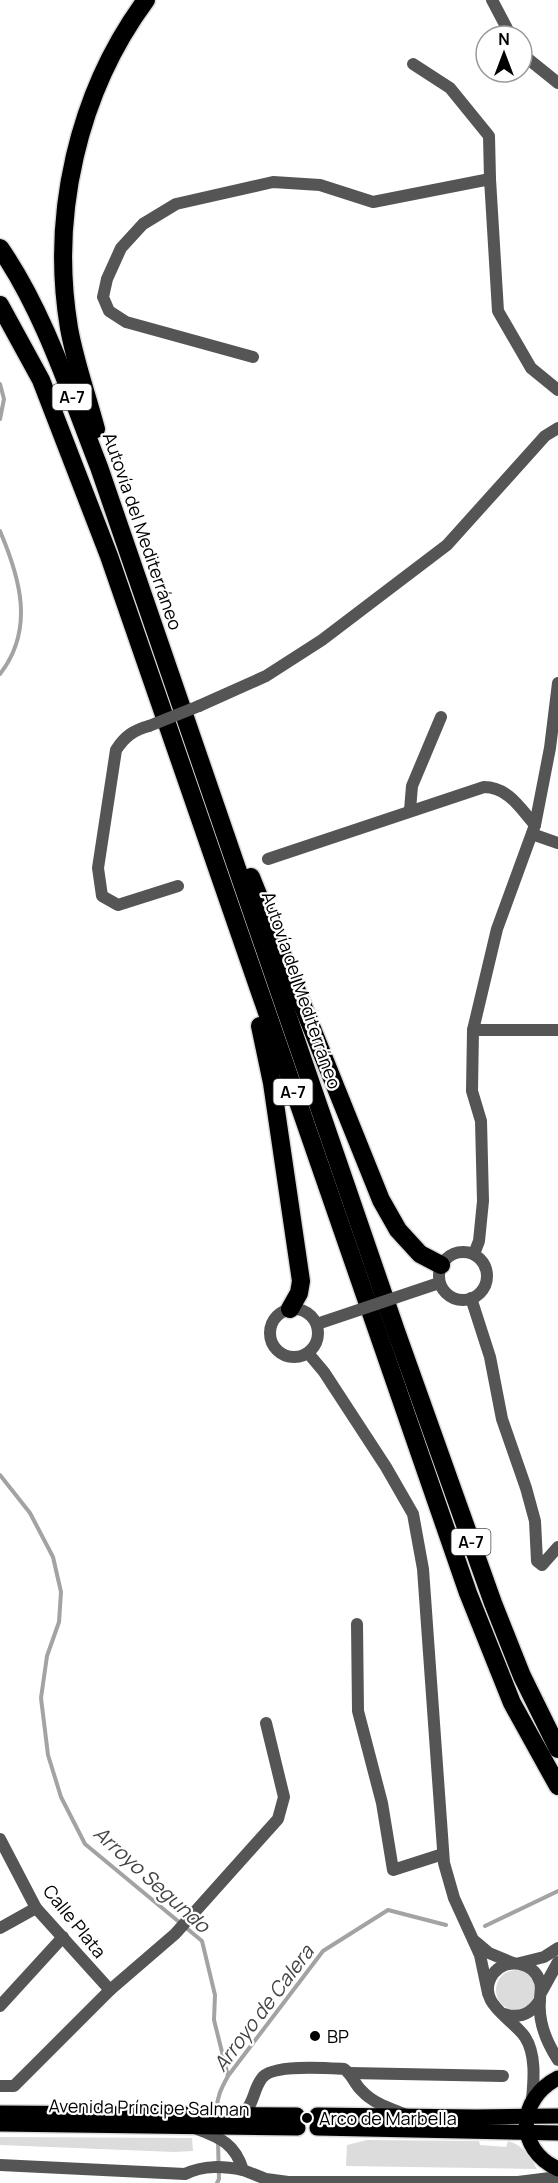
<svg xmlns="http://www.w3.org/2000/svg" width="558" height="2183" font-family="Manrope,sans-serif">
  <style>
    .green { fill: #dcdcdc }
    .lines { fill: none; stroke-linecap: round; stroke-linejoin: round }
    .stream { stroke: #a3a3a3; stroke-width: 4 }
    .primary-casing { stroke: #dbdbdb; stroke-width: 18 }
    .highway-casing { stroke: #dbdbdb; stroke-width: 21 }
    .street { stroke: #555; stroke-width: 12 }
    .primary { stroke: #000; stroke-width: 15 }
    .highway { stroke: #000; stroke-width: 18 }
    .street-bridge { stroke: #555; stroke-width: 12 }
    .poi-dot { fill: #000; stroke: #fff; stroke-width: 2 }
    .labels { text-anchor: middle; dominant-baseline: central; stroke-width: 4.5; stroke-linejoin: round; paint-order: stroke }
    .shield { fill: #fff; stroke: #4c4c4c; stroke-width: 1.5 }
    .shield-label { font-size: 16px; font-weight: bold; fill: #000 }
    .street-label { font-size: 18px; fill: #000; stroke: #fff }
    .poi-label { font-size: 18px; fill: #000; stroke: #fff; text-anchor: start }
    .water-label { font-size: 20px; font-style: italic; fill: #444; stroke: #fff }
  </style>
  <rect width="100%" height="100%" fill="#fff"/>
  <g class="green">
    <circle cx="516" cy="1990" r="20"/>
    <path d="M0,2137L192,2138L193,2151L174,2152L0,2145Z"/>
    <path d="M367,2140L479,2141L480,2145L506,2147L508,2141C524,2146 529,2155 537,2169L346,2166L347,2145Z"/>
  </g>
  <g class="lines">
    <g class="stream">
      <path d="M0,384L4,399L0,419"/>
      <path d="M0,531C20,578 35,629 0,674"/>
      <path d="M0,1475L30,1513L53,1557L61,1592L59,1622L47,1656L41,1698L48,1755L61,1797L85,1844L202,1941L215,1995L214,2020L228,2076"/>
      <path d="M485,1926L558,1891"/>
      <path d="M217,2111C216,2098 222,2087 228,2076L323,1951L388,1910L446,1925"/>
      <path d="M217,2183L219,2179L218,2142"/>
    </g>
    <defs>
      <g id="primary">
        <path d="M558,2078C517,2099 515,2149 558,2169"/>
        <path d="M0,2113L297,2115"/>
        <path d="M317,2115L476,2117L558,2116"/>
        <path d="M0,2124L298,2128"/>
        <path d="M317,2128L558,2133"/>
      </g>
      <g id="highway">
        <path d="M0,248C44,311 71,396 99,467L396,1331L493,1603L522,1676L558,1749"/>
        <path d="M0,305L41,380L109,556L468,1593L512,1703L558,1786"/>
        <path d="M96,429C87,395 75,362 69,328C50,215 78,92 146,0"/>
        <path d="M251,877L381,1200L398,1230L420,1254L441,1265"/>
        <path d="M260,1026L272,1083L301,1281L299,1293L290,1309"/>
      </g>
    </defs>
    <use href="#primary" class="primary-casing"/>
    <use href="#highway" class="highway-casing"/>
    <g class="street">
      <path d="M492,0L511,36"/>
      <path d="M522,54L558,83"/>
      <path d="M413,64L450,88L489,136L490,179"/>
      <path d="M253,357L126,322L109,311L103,297L107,279L121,248L143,224L176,204L273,182L320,185L373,202L490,179L498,311L531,368L558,390"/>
      <path d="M199,706L266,676L322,640L447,545L545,436L558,428"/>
      <path d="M149,726C134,730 125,736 116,750L98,868L102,896L118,905L178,886"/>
      <path d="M410,810L412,786L441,717"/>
      <path d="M532,834L558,843"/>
      <path d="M268,859L484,787C508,787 520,808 535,825"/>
      <path d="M473,1030H558"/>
      <circle cx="463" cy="1276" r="24"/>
      <path d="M474,1254L479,1241L483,1201L481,1121L472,1091L473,1030L497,929L535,825L550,748L558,683"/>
      <path d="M471,1298L490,1357L502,1419L526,1488L535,1521L537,1561L542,1565L558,1547"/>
      <circle cx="294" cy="1333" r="24"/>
      <path d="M308,1353L324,1372L386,1467L413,1514L423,1569L444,1863L454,1898L480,1955L488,1993"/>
      <path d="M357,1624L358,1711L382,1803L393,1870L443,1854"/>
      <path d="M0,1839L36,1908L110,1990"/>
      <path d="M0,1928L36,1908"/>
      <path d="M476,1942L489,1953L513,1963"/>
      <path d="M520,1963L544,1957L558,1948"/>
      <path d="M542,1991L558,1962"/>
      <path d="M0,2006L63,1937"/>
      <path d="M504,2014C520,2019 531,2014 540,2000"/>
      <path d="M350,2073L503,2076"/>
      <path d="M0,2086H14L110,1990L175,1934L278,1819L284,1797L266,1723"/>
      <path d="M532,2099C534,2079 536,2054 525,2037C512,2018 474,2002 493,1974C505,1957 534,1961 540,1982C542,1988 540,1993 540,2000C538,2021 547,2043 558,2060"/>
      <path d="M243,2114C254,2104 253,2090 262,2078C272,2064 327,2068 344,2069C353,2075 354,2084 362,2091C373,2103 389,2108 404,2114"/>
      <path d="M197,2129C221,2138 235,2144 243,2170L266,2179L288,2182H518L558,2177"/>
      <path d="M0,2165L185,2174C204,2165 223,2166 243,2170"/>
    </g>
    <use href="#primary" class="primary"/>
    <use href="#highway" class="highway"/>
    <g class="street-bridge">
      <path d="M149,726L199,706"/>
      <path d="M317,1324L439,1283"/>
    </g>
  </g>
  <g class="poi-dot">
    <circle cx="315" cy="2036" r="6"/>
    <circle cx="307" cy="2118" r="6"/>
  </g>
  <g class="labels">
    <g class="shield">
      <rect x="52.5" y="384" width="39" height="26" rx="4.5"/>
      <rect x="273.5" y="1079" width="39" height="26" rx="4.5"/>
      <rect x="451.5" y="1529" width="39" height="26" rx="4.5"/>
    </g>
    <g class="shield-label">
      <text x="72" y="397">A-7</text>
      <text x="293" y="1092">A-7</text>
      <text x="471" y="1542">A-7</text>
    </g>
    <g class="street-label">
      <text transform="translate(143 531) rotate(71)">Autovía del Mediterráneo</text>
      <text transform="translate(302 990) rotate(71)">Autovía del Mediterráneo</text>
      <text transform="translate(75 1921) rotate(51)">Calle Plata</text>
      <text transform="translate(149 2107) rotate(1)">Avenida Príncipe Salman</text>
    </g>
    <g class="poi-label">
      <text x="327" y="2036">BP</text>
      <text x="319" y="2118">Arco de Marbella</text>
    </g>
    <g class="water-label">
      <text transform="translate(152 1879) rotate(42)">Arroyo Segundo</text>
      <text transform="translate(263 2008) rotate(-53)">Arroyo de Calera</text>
    </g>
  </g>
  <g transform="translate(504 54)"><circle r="28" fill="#ffffff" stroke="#999999" stroke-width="1.5"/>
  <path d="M0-4.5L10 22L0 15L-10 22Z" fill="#000000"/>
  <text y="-9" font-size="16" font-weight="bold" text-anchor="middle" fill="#000000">N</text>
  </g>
</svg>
